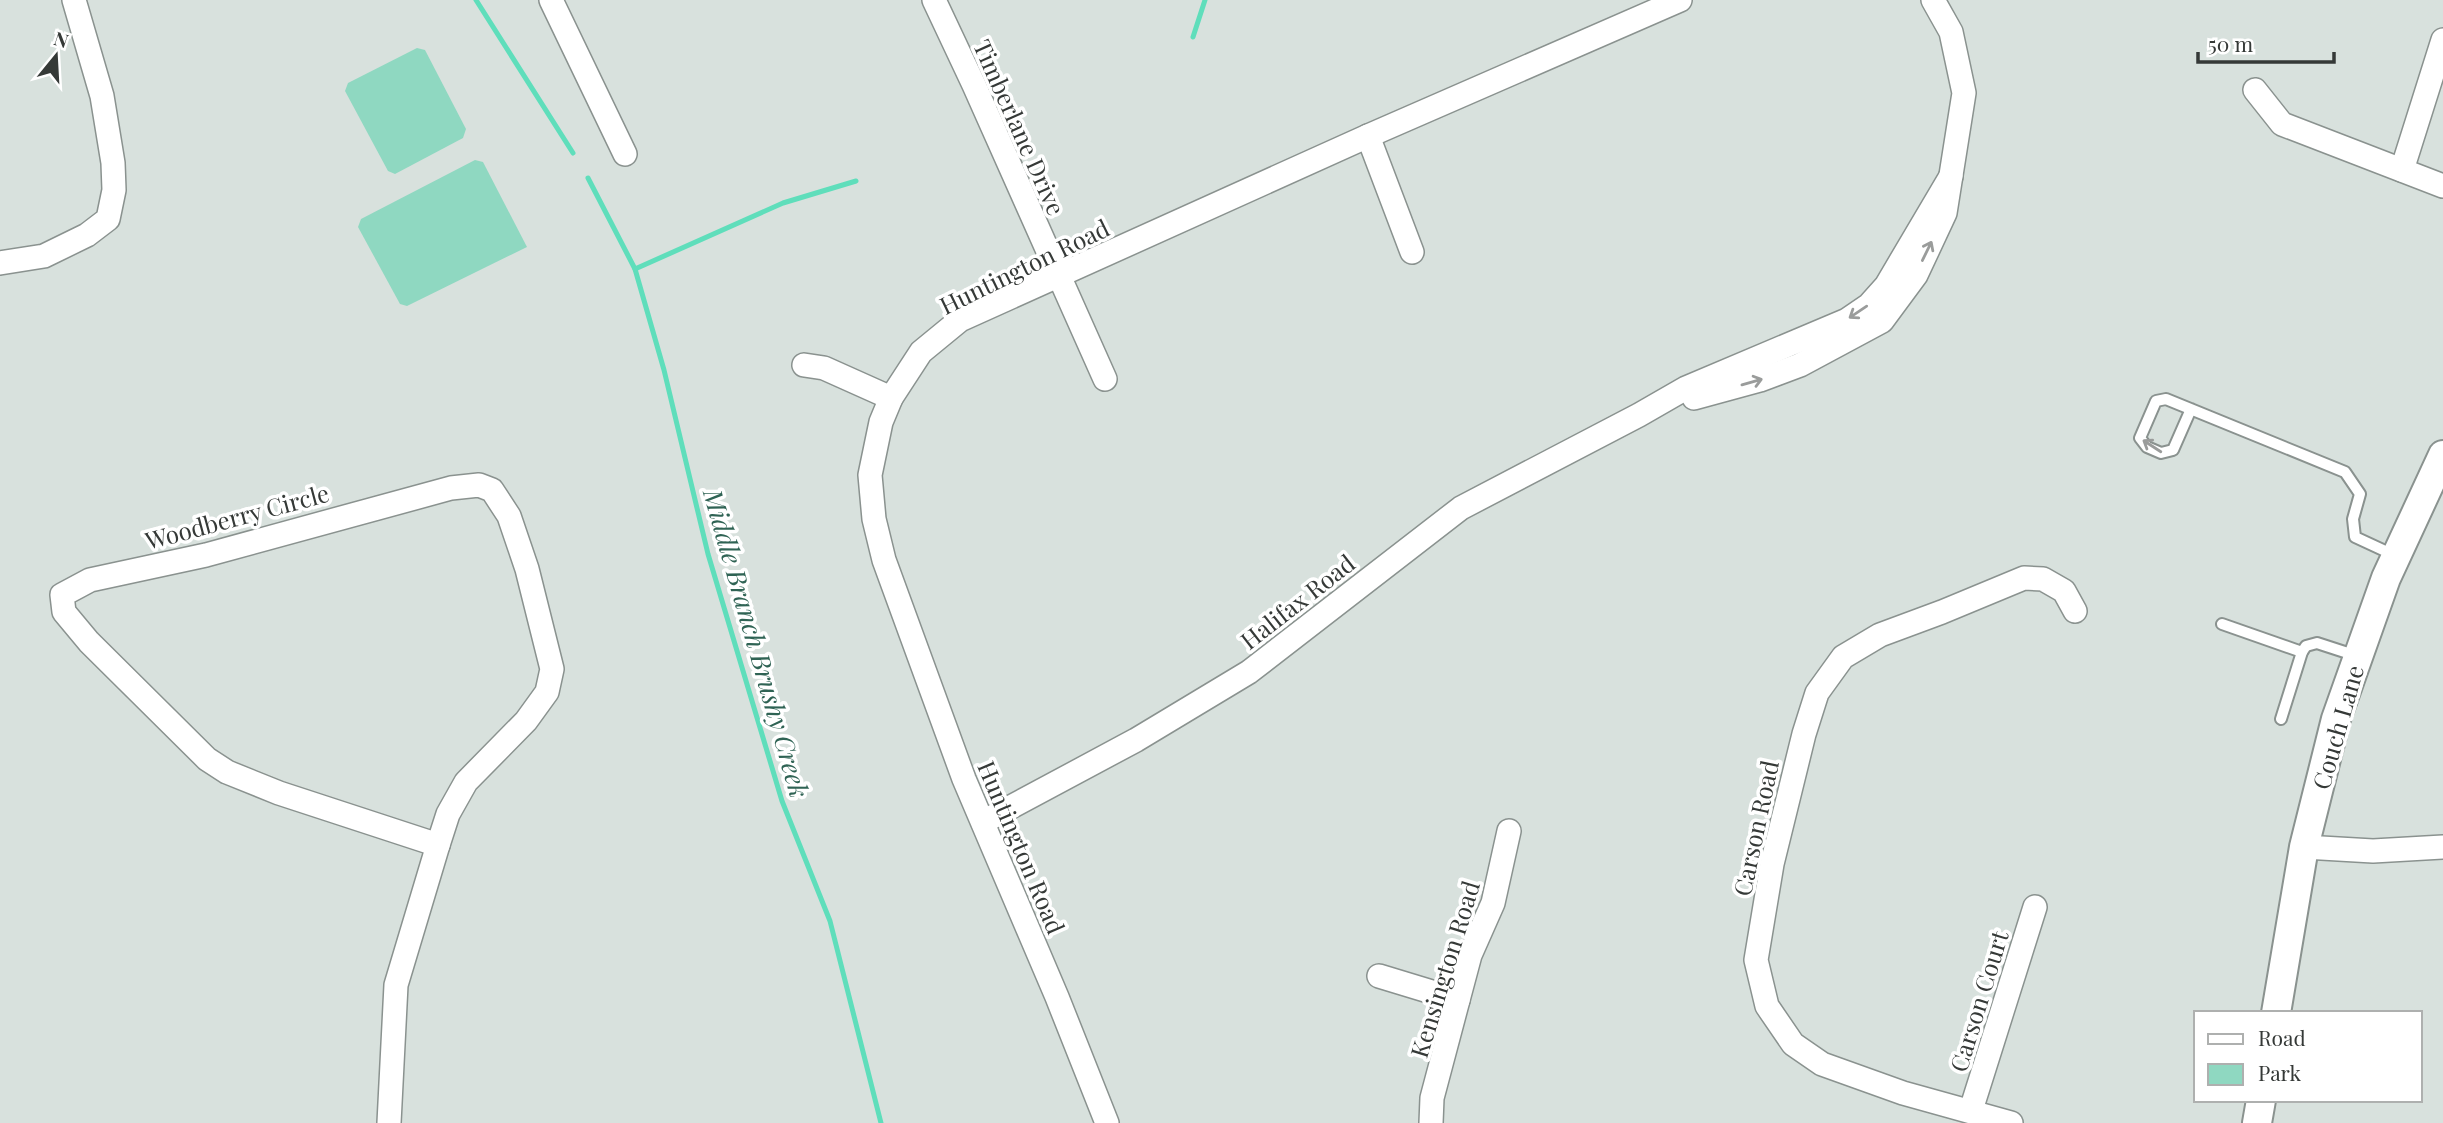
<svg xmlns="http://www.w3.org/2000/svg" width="2443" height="1123" font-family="'Playfair Display',serif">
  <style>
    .green { fill: #8fd8c1 }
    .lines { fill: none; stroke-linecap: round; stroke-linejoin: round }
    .stream { stroke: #5fdebb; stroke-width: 5 }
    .service-casing { stroke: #8a928f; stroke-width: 14 }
    .minor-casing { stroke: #8a928f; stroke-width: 26 }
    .tertiary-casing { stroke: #8a928f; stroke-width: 32 }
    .service { stroke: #fff; stroke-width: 10 }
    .minor { stroke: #fff; stroke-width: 23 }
    .tertiary { stroke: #fff; stroke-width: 28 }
    .oneway { stroke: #9a9c9b }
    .labels { text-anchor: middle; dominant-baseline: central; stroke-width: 7; stroke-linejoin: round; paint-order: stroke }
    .street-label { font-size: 24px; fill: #353937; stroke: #fff }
    .water-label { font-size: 26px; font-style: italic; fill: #2f6354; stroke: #fff }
  </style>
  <rect width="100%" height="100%" fill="#d8e1dd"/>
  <g class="green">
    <path d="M417,48L425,50L466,129L463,138L395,174L388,171L345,91L348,83Z"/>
    <path d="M475,160L483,162L527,247L407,306L400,304L358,227L361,219Z"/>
  </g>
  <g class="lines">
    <g class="stream">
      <path d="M476,0L573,153"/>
      <path d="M1193,37L1205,0"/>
      <path d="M588,178L635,269L664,370L708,554L782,801L830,921L881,1123"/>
      <path d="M635,269L783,203L856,181"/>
    </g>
    <defs>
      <g id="service">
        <path d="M2191,409L2173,450L2161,453L2147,447L2140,438L2156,401L2166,399L2345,472L2360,494L2353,519L2355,537L2396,556"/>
        <path d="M2222,624L2302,652"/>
        <path d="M2281,719L2302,652L2306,646L2317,643L2357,656"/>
      </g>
      <g id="minor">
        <path d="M551,0L625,154"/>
        <path d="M934,0L974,85L1105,379"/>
        <path d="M2255,90L2282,124L2443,186"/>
        <path d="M1368,136L1412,252"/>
        <path d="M2402,170L2443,40"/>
        <path d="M0,263L44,256L87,235L108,219L114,190L113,163L102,96L74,0"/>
        <path d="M804,365L824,368L891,398"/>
        <path d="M1694,398L1760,380L1800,365L1882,321L1916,275L1945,213L1964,93L1951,32L1933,0"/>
        <path d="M479,485L492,490L509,516L527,569L552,669L547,692L526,721L466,782L448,814L438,845L279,793L227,772L207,759L89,642L64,612L62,595L90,580L206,555L451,488Z"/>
        <path d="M983,822L1136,740L1249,672L1461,508L1639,415L1686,388L1847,320L1869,305L1886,286L1951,176"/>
        <path d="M2304,847L2373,851L2443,847"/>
        <path d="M1379,976L1458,1000"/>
        <path d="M1971,1110L2035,907"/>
        <path d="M389,1123L396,985L438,845"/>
        <path d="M1107,1123L1057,997L964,779L884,560L874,519L870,475L881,422L891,398L921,352L960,320L1368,136L1680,0"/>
        <path d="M1431,1123L1432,1098L1458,1000L1470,955L1493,903L1509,831"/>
        <path d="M2011,1123L1903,1093L1822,1064L1793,1044L1767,1006L1756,960L1772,864L1804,734L1817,693L1843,657L1880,635L1942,612L2024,578L2043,579L2064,591L2075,611"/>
      </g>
      <g id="tertiary">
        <path d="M2276,1013L2304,847L2336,719L2386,578L2443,455"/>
        <path d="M2257,1123L2261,1100"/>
      </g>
    </defs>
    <use href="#service" class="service-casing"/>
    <use href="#minor" class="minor-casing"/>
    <use href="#tertiary" class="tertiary-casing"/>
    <use href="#service" class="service"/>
    <use href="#minor" class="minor"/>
    <use href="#tertiary" class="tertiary"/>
  </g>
  <defs><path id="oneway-shaft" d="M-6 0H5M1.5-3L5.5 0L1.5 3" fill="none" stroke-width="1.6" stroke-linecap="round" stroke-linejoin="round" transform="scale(1.75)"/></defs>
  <g class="oneway">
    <use href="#oneway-shaft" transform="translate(1927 251) rotate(-64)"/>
    <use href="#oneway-shaft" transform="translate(1858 312) rotate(146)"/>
    <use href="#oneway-shaft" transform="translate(1752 382) rotate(-16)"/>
    <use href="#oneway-shaft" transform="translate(2152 446) rotate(-147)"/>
  </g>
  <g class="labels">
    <g class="street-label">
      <text transform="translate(1020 127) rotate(66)">Timberlane Drive</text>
      <text transform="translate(1024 266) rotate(-26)">Huntington Road</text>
      <text transform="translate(237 516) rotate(-15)">Woodberry Circle</text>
      <text transform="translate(1297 601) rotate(-38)">Halifax Road</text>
      <text transform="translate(2337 727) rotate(-74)">Couch Lane</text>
      <text transform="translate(1755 828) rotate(-78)">Carson Road</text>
      <text transform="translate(1022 847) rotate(67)">Huntington Road</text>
      <text transform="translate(1444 969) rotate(-73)">Kensington Road</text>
      <text transform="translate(1978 1001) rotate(-73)">Carson Court</text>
    </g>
    <g class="water-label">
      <text transform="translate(757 643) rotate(74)">Middle Branch Brushy Creek</text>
    </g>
  </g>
  <rect x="2194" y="1011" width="228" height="91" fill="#ffffff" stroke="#aeb0af" stroke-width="2"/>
  <rect x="2208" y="1034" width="35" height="10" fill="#ffffff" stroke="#aeb0af" stroke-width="2"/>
  <text x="2258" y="1046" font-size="21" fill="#353937">Road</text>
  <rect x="2208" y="1064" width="35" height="21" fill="#8fd8c1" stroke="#aeb0af" stroke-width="2"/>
  <text x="2258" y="1081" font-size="21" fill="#353937">Park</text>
  <g transform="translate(56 56) rotate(18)" stroke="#ffffff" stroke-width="5" paint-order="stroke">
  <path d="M0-5L12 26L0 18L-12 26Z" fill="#353937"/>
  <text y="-10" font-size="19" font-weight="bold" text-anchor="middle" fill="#353937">N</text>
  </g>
  <path d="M2198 52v10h136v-10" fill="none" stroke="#353937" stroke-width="3.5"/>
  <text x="2208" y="52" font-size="21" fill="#353937" stroke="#ffffff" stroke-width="5" paint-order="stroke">50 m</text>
</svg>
